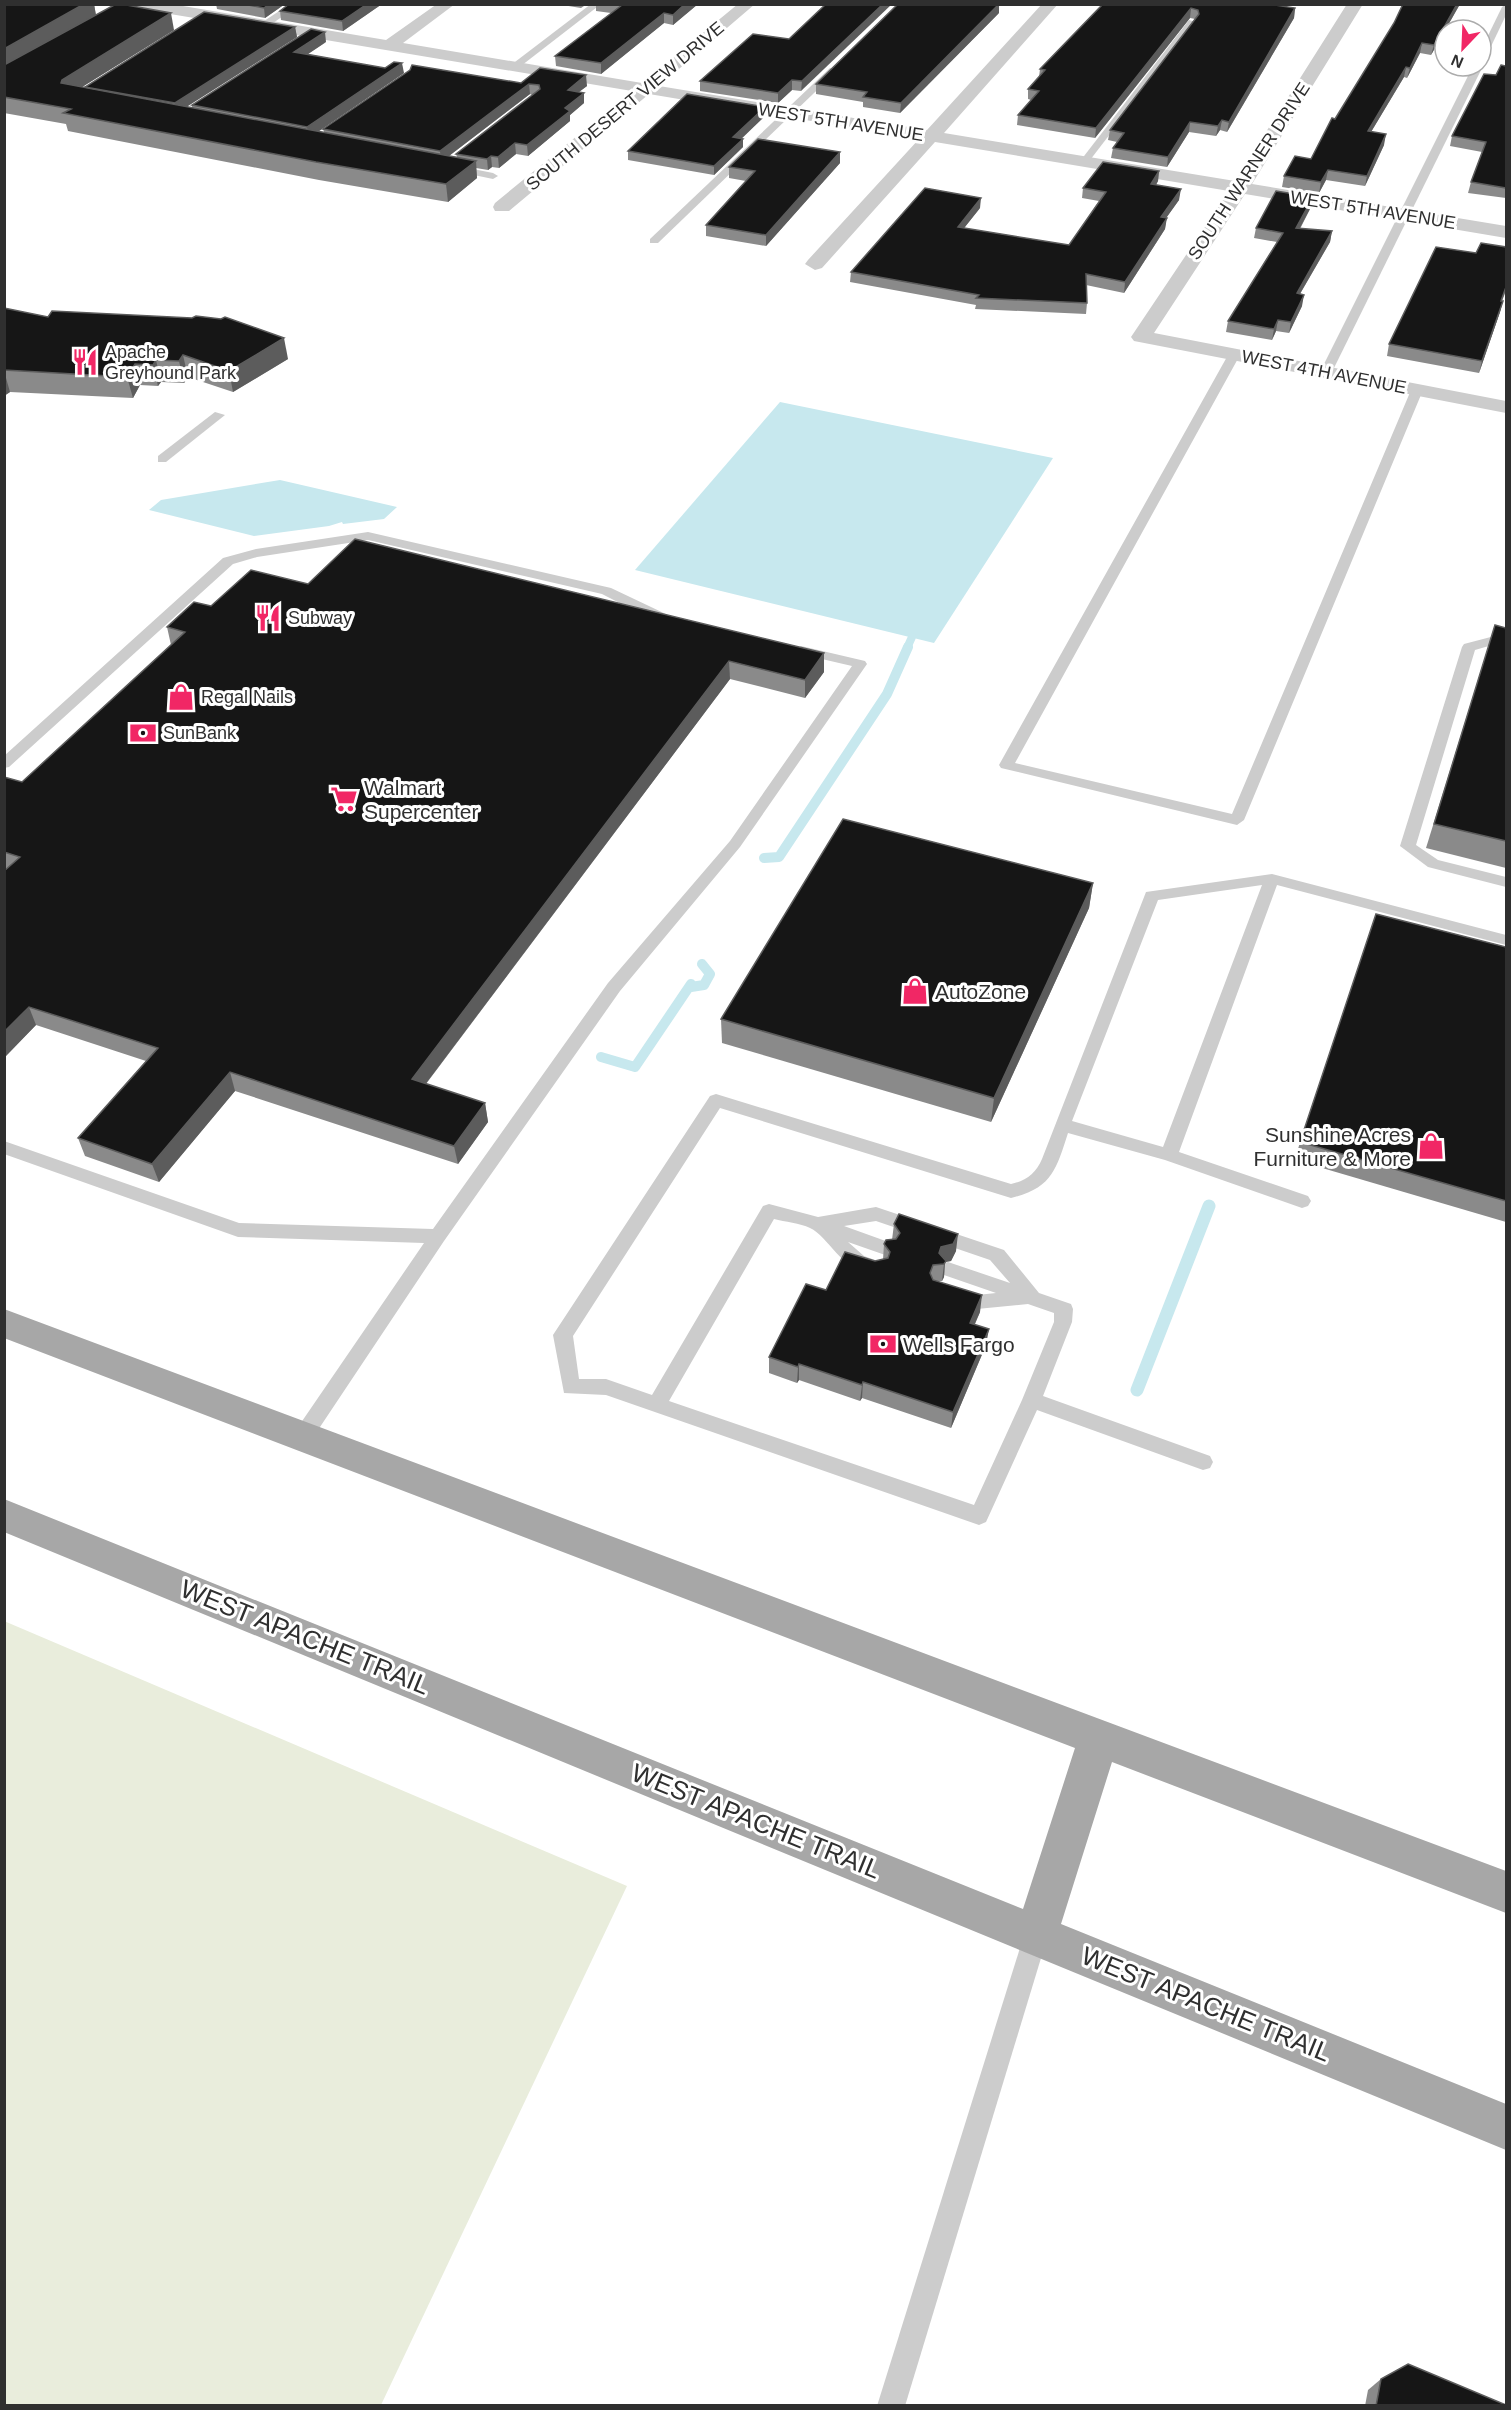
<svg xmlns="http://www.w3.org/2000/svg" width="1511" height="2410" font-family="Arial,sans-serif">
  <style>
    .green { fill: #e9eddc }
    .water { fill: #c7e8ee }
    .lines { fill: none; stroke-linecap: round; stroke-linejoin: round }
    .stream-far2 { stroke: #c7e8ee; stroke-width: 8 }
    .stream-far1 { stroke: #c7e8ee; stroke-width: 10 }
    .stream { stroke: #c7e8ee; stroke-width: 13 }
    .lane { fill: #ccc; fill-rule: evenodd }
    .street { fill: #ccc; fill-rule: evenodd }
    .primary { fill: #a7a7a7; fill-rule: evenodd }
    .wall { fill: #8a8a8a; fill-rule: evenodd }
    .shaded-wall { fill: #5c5c5c }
    .building { fill: #161616; stroke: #5c5c5c; stroke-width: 1.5 }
    .labels { text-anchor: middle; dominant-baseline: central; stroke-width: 6; stroke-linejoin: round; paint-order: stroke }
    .far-street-label { font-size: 18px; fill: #2f2f2f; stroke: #fff }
    .far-poi-label { font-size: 18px; fill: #2f2f2f; stroke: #fff; text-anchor: start }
    .poi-label { font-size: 21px; fill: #2f2f2f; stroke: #fff; text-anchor: start }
    .near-street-label { font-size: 26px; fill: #2f2f2f; stroke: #fff }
  </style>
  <rect width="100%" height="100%" fill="#fff"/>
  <path class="green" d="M4,1621L627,1886L381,2405H5Z"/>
  <g class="water">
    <path d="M780,402L1053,458L934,643L635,570Z"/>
    <path d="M280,480L397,507L384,519L343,524L342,522L329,526L254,536L149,510L161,500Z"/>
  </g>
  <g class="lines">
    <path class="stream-far2" d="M907,648L912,637"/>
    <g class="stream-far1">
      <path d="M764,858L779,857L887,694L908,647"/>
      <path d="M691,987L704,985L710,974L702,964"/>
      <path d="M601,1057L635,1067L691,984"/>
    </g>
    <path class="stream" d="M1137,1390L1209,1206"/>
    <g class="lane">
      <path d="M290,4H301L267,27H261V23Z"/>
      <path d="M591,4H601L517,69H511V65Z"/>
      <path d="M1506,4V15L1485,59L1481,62V50L1502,7Z"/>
      <path d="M1189,20L1196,22L1087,164H1081V160Z"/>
      <path d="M1481,64L1483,66L1332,372L1322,374L1320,372L1473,66Z"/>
      <path d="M830,68L838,70L658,243H650V239Z"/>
      <path d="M453,165L493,173L498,176L493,179L450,170L448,168Z"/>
      <path d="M1234,352L1240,355L1015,763L1232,814L1411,390L1421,388L1423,390L1244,820L1237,825L1001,768L999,765L1228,355Z"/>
      <path d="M215,412L225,415L166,462H158V456Z"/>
      <path d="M368,532L611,588L670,616L668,619L641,614L602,594L368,540L257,557L233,564L9,767L4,768V756L223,558L256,549Z"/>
      <path d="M1506,633V641L1475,650L1416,845L1438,860L1506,877V887L1428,867L1400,846L1462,647L1464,644Z"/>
      <path d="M801,646L865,661L867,664L740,847L620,991L444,1241L310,1442L303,1444L296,1442L293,1436L296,1430L424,1243L238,1237L4,1154V1141L239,1223L433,1229L608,983L730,841L852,666L796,653L794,650Z"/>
      <path d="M1272,874L1506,935V945L1277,885L1179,1152L1308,1196L1311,1201L1308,1206L1302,1208L1165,1160L1068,1133C1056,1170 1052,1188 1011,1198L720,1108L573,1336L579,1379H606L652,1395L763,1206L769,1204L818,1217L876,1207L882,1209L1004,1250L1039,1293L1071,1304L1073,1309L1072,1322L1043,1396L1210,1456L1213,1462L1210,1468L1203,1470L1037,1410L986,1522L979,1525L606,1395L564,1393L553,1335L710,1096L716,1094L1011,1184C1026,1181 1036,1173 1042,1159L1146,892ZM1262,885L1163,1147L1072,1121L1158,900ZM774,1219C785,1222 800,1223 810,1228C830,1237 846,1279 875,1270L877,1265L875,1260L864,1256L848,1242L888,1256L894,1254L897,1249L894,1244L844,1226L876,1221L990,1260L1010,1283L948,1262L941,1264L939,1269L941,1274L996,1293L977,1295L960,1289L953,1291L951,1296L953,1301L977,1309L1028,1304L1054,1313V1322L1022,1400L974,1505L669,1401Z"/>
      <path d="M1036,1923L1044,1927L1048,1935L905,2406H877L1024,1935L1028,1927Z"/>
    </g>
    <path class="street" d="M133,4H171L386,40L437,4H455L403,43L642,83L738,4H755L659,86L927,130L1042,4H1058L944,133L1235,181L1347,4H1363L1252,184L1506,226V238L1245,194L1154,333L1506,401V413L1134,341L1131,337L1229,191L935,142L822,268L815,270L805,264L808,260L919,139L649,94L509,211H495L493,207L495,203L632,91L140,9Z"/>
    <path class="primary" d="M4,1309L1506,1871V1913L1112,1762L1061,1924L1506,2104V2150L4,1532V1499L1023,1909L1075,1748L4,1338Z"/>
  </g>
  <g class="wall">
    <path d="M4,4H94L96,15L174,30L82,87L85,88L295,27L297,37L186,106L192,108V105L326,42L308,54L404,73L318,131L324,132L323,129L521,83L587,86L579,92L584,93V103L570,115V121L528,156L516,154L499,168L492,167L488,170L476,168L477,178L448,202L319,180L68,131L66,124L4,113ZM530,94L532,95L456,154L457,157L449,156Z"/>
    <path d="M216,4H285L265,18L217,9Z"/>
    <path d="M382,4L343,31L281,20L280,11Z"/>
    <path d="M556,4H587L581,8Z"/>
    <path d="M596,4H698L673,25L664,23L601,74L556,66L555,56L611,13L596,11Z"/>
    <path d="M826,4L801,91L792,90L778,103L700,91V81L789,39Z"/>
    <path d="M1103,4L1295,8L1294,18L1227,132L1220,130L1216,136L1189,132L1167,167L1111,158L1113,148L1117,142L1108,140L1110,130L1195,19L1190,18L1095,138L1017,125L1018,115L1031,100L1028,99V89L1039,77L1040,69Z"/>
    <path d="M1403,4H1460L1431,55L1420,53L1407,78L1404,77L1371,132L1384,145L1365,186L1326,180L1319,193L1282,187L1284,176L1311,159L1335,119L1394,23Z"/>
    <path d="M999,13L900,113L863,107V102L816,94V84Z"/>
    <path d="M1506,66V198L1468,193L1471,182L1482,152L1450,146L1452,136L1496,75Z"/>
    <path d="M765,107V116L741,138L743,139V147L714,175L628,160V151Z"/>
    <path d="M840,152V163L766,246L706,236V225L746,181L729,178V167Z"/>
    <path d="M1159,171L1158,181L1156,185L1179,200L1166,218L1165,229L1124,293L1086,285L1087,303L1086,314L975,309L976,305L850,282L851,272L980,208L964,228L1069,245L1099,201L1082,198L1083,188Z"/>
    <path d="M1313,197L1311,207L1300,229L1332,231L1330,242L1300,294L1302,306L1289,333L1276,331L1272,340L1226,332L1228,321L1277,242L1254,238L1256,228Z"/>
    <path d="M1506,291L1502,301L1500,312L1479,373L1387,356L1389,344Z"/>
    <path d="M4,308L48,317L288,359L233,392L188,377L184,383L161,382L158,386L140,385L133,398L10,392L4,396Z"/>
    <path d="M308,584L824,672L805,698L730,679L426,1084L485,1103L488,1122L458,1164L235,1091L159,1182L85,1156L78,1138L146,1061L36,1025L4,1058L7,869H4V777L22,782L171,645L167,627L211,606Z"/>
    <path d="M1495,625L1506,628V868L1426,848Z"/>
    <path d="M1093,883L1089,908L991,1122L722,1043L721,1019Z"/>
    <path d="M1506,947V1222L1295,1160L1300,1142Z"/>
    <path d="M894,1224L956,1251L951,1261L945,1262L944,1277L942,1281H938L980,1312L975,1324L986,1345L951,1428L862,1398L860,1401L799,1380L797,1383L769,1373V1357L826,1290L875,1261L883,1260L884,1244L892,1240Z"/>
    <path d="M1381,2379L1506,2406H1365L1368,2390Z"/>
  </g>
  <g class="shaded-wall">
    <path d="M84,4H94L96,16L4,68V49Z"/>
    <path d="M269,4H285L265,18L264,8Z"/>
    <path d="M367,4H382L343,31L342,21Z"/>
    <path d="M685,4H698L673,25V15Z"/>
    <path d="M883,4H892L801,91L802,81Z"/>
    <path d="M992,4H999V13L900,113L901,103Z"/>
    <path d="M1457,4H1460L1431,55L1434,45Z"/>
    <path d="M1191,8L1190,18L1095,138L1096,128Z"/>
    <path d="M1295,8L1294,18L1227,132L1229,122Z"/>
    <path d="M171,13L174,30L66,97L61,83L62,80Z"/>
    <path d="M664,13V23L601,74V63Z"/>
    <path d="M295,27L297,37L177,113L175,103Z"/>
    <path d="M325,32L326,42L296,62L294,52Z"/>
    <path d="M1422,43L1420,53L1407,78L1410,68Z"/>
    <path d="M402,63L404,73L309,138L307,127Z"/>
    <path d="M1406,67L1404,77L1365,142L1368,131Z"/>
    <path d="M586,75L587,86L568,100V90Z"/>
    <path d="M792,80V90L778,103V93Z"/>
    <path d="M529,84L530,94L441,162L440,151Z"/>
    <path d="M584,93V103L570,115V121L528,156L527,145L565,108Z"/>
    <path d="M765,107V116L734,146L733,137Z"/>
    <path d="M1222,120L1220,130L1216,136L1218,126Z"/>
    <path d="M1190,122L1189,132L1167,167L1168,157Z"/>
    <path d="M1386,134L1384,145L1365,186L1367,176Z"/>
    <path d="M743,139V147L714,175V166Z"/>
    <path d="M515,143L516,154L499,168L498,157Z"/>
    <path d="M840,152V163L766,246V235Z"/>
    <path d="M491,156L492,167L488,170L487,159Z"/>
    <path d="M476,161L477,178L448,202L446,184Z"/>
    <path d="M1328,170L1326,180L1319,193L1321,182Z"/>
    <path d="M1159,171L1158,181L1150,195L1151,184Z"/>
    <path d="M1181,189L1179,200L1159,228L1161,217Z"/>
    <path d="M1313,197L1311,207L1294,239L1296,228Z"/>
    <path d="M981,198L980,208L957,237L958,227Z"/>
    <path d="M1167,218L1165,229L1124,293L1125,282Z"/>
    <path d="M1332,231L1330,242L1294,304L1297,293Z"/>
    <path d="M1304,295L1302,306L1289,333L1291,322Z"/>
    <path d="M1503,301L1500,312L1479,373L1482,361Z"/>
    <path d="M1278,320L1276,331L1272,340L1274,329Z"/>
    <path d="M284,338L288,359L233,392L229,371Z"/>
    <path d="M183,355L188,377L184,383L179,361Z"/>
    <path d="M156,360L161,382L158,386L153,365Z"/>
    <path d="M135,364L140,385L133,398L127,377Z"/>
    <path d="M4,371L10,392L4,396Z"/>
    <path d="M824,653V672L805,698V680Z"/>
    <path d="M729,661L730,679L415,1098L412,1079Z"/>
    <path d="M1093,883L1089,908L991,1122L994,1098Z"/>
    <path d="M29,1007L36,1025L4,1058V1032Z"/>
    <path d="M230,1072L235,1091L159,1182L152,1164Z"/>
    <path d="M485,1103L488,1122L458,1164L454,1146Z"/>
    <path d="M958,1234L956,1251L951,1261L945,1262L944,1277L942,1281L944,1264L939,1253L941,1247Z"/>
    <path d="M982,1295L980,1312L968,1339L970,1323Z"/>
    <path d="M989,1329L986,1345L951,1428L953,1412Z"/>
    <path d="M799,1364V1380L797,1383L798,1367Z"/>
    <path d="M863,1382L862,1398L860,1401L862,1385Z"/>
  </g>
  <g class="building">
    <path d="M4,4H84L4,49Z"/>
    <path d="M116,4H121L171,13L62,80L61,83L476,161L446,184L316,162L63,113L71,109L4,97V65Z"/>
    <path d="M243,4H269L264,8Z"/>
    <path d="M289,4H367L342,21L280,11Z"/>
    <path d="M621,4H685L673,15L664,13L601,63L555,56L622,5Z"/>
    <path d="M826,4H883L802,81L792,80L778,93L700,81L753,34L789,39Z"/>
    <path d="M898,4H999L901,103L863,97L867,92L816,84Z"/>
    <path d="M1103,4H1268L1295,8L1229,122L1222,120L1218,126L1190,122L1168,157L1113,148L1124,133L1110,130L1199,14L1198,10L1191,8L1096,128L1018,115L1039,91L1028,89L1045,70L1040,69Z"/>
    <path d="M1403,4H1457L1434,45L1422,43L1410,68L1406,67L1368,131L1386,134L1367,176L1328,170L1321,182L1284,176L1295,156L1311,159L1332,118L1335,119L1394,23Z"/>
    <path d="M204,12L295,27L175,103L85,87Z"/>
    <path d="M311,29L325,32L294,52L385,68L394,62L402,63L307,127L192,105Z"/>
    <path d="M412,65L521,83L540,68L586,75L568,90L584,93L565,108L570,111L527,145L515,143L498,157L491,156L487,159L456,154L540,89L539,85L529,84L440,151L323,129L410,70Z"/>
    <path d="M1501,65L1506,66V188L1471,182L1486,142L1452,136L1484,74L1496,75Z"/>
    <path d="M687,94L765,107L733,137L743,139L714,166L628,151Z"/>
    <path d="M758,139L840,152L766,235L706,225L755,171L729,167Z"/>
    <path d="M1103,162L1159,171L1151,184L1181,189L1161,217L1167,218L1125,282L1086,274L1087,303L976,298L979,295L851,272L925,188L981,198L958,227L1069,245L1106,192L1083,188Z"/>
    <path d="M1276,191L1313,197L1296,228L1332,231L1297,293L1304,295L1291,322L1278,320L1274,329L1228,321L1283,233L1256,228Z"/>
    <path d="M1481,243L1506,247V287L1501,301H1503L1482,361L1389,344L1436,247L1476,253Z"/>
    <path d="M4,308L48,317L52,311L192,318L196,316L221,319L225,317L284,338L229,371L183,355L179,361L156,360L153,365L135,364L127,377L4,370Z"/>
    <path d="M355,539L824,653L805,680L729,661L412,1079L485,1103L454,1146L230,1072L152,1164L78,1138L158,1048L29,1007L4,1032V871L20,857L4,852V777L22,782L185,632L167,627L194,602L211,606L251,570L308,584Z"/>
    <path d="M1495,625L1506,628V841L1434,824Z"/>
    <path d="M843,819L1093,883L994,1098L721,1019Z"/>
    <path d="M1376,914L1506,947V1201L1300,1142Z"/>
    <path d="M899,1214L958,1234L953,1244L941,1247L939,1253L946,1261L944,1264L933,1265L930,1273L933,1280L982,1295L970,1323L989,1329L953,1412L863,1382L862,1385L799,1364L798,1367L769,1357L806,1284L826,1290L845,1252L875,1261L888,1258L890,1252L884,1244L886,1240L896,1239L900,1233L894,1224Z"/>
    <path d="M1408,2364L1506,2405V2406H1376L1381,2379Z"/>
  </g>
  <defs>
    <symbol id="restaurant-bare" viewBox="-9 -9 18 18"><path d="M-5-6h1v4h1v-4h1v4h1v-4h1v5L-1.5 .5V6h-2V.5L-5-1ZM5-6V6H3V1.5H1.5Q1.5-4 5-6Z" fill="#f12765" stroke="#fff" stroke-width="2.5" paint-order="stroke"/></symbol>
    <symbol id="shop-bare" viewBox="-9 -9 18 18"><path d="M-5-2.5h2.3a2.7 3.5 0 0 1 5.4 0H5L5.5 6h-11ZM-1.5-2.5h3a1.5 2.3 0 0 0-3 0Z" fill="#f12765" stroke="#fff" stroke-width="2.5" paint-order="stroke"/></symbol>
    <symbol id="bank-bare" viewBox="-9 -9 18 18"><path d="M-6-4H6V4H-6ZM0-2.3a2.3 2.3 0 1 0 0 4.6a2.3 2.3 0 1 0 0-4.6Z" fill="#f12765" stroke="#fff" stroke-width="2.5" paint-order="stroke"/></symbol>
    <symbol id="supermarket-bare" viewBox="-9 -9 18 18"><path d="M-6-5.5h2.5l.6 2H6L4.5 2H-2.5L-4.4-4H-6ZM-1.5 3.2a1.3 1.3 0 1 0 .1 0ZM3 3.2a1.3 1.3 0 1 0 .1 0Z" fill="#f12765" stroke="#fff" stroke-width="2.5" paint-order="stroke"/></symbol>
  </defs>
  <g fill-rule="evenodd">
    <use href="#restaurant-bare" x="66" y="343" width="38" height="38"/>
    <use href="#restaurant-bare" x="249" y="599" width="38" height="38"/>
    <use href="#shop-bare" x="162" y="678" width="38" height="38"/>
    <use href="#bank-bare" x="124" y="714" width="38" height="38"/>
    <use href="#supermarket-bare" x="325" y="780" width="38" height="38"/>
    <use href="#shop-bare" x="896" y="972" width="38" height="38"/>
    <use href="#shop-bare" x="1412" y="1127" width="38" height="38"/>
    <use href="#bank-bare" x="864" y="1325" width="38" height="38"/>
  </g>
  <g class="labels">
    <g class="far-street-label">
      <text transform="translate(625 106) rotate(-40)">SOUTH DESERT VIEW DRIVE</text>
      <text transform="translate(841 122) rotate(9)">WEST 5TH AVENUE</text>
      <text transform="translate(1249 171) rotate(-57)">SOUTH WARNER DRIVE</text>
      <text transform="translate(1373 210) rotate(9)">WEST 5TH AVENUE</text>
      <text transform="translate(1324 372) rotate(11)">WEST 4TH AVENUE</text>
    </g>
    <g class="far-poi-label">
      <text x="105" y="352">Apache<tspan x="105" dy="21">Greyhound Park</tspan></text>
      <text x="288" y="618">Subway</text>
      <text x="201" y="697">Regal Nails</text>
      <text x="163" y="733">SunBank</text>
    </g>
    <g class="poi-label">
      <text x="364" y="787">Walmart<tspan x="364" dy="24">Supercenter</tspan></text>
      <text x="935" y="991">AutoZone</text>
      <text x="1411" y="1134" text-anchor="end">Sunshine Acres<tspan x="1411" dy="24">Furniture &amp; More</tspan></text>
      <text x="903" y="1344">Wells Fargo</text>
    </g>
    <g class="near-street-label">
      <text transform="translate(305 1637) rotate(22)">WEST APACHE TRAIL</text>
      <text transform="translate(756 1821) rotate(22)">WEST APACHE TRAIL</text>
      <text transform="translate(1206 2004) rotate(22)">WEST APACHE TRAIL</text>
    </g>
  </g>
  <rect width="1511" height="2410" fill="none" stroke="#2f2f2f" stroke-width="12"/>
  <g transform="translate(1463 48) rotate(203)"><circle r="28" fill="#ffffff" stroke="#acacac" stroke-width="1.5"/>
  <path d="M0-4.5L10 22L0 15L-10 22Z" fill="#f12765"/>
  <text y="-9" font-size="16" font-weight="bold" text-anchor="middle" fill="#2f2f2f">N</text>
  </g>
</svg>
